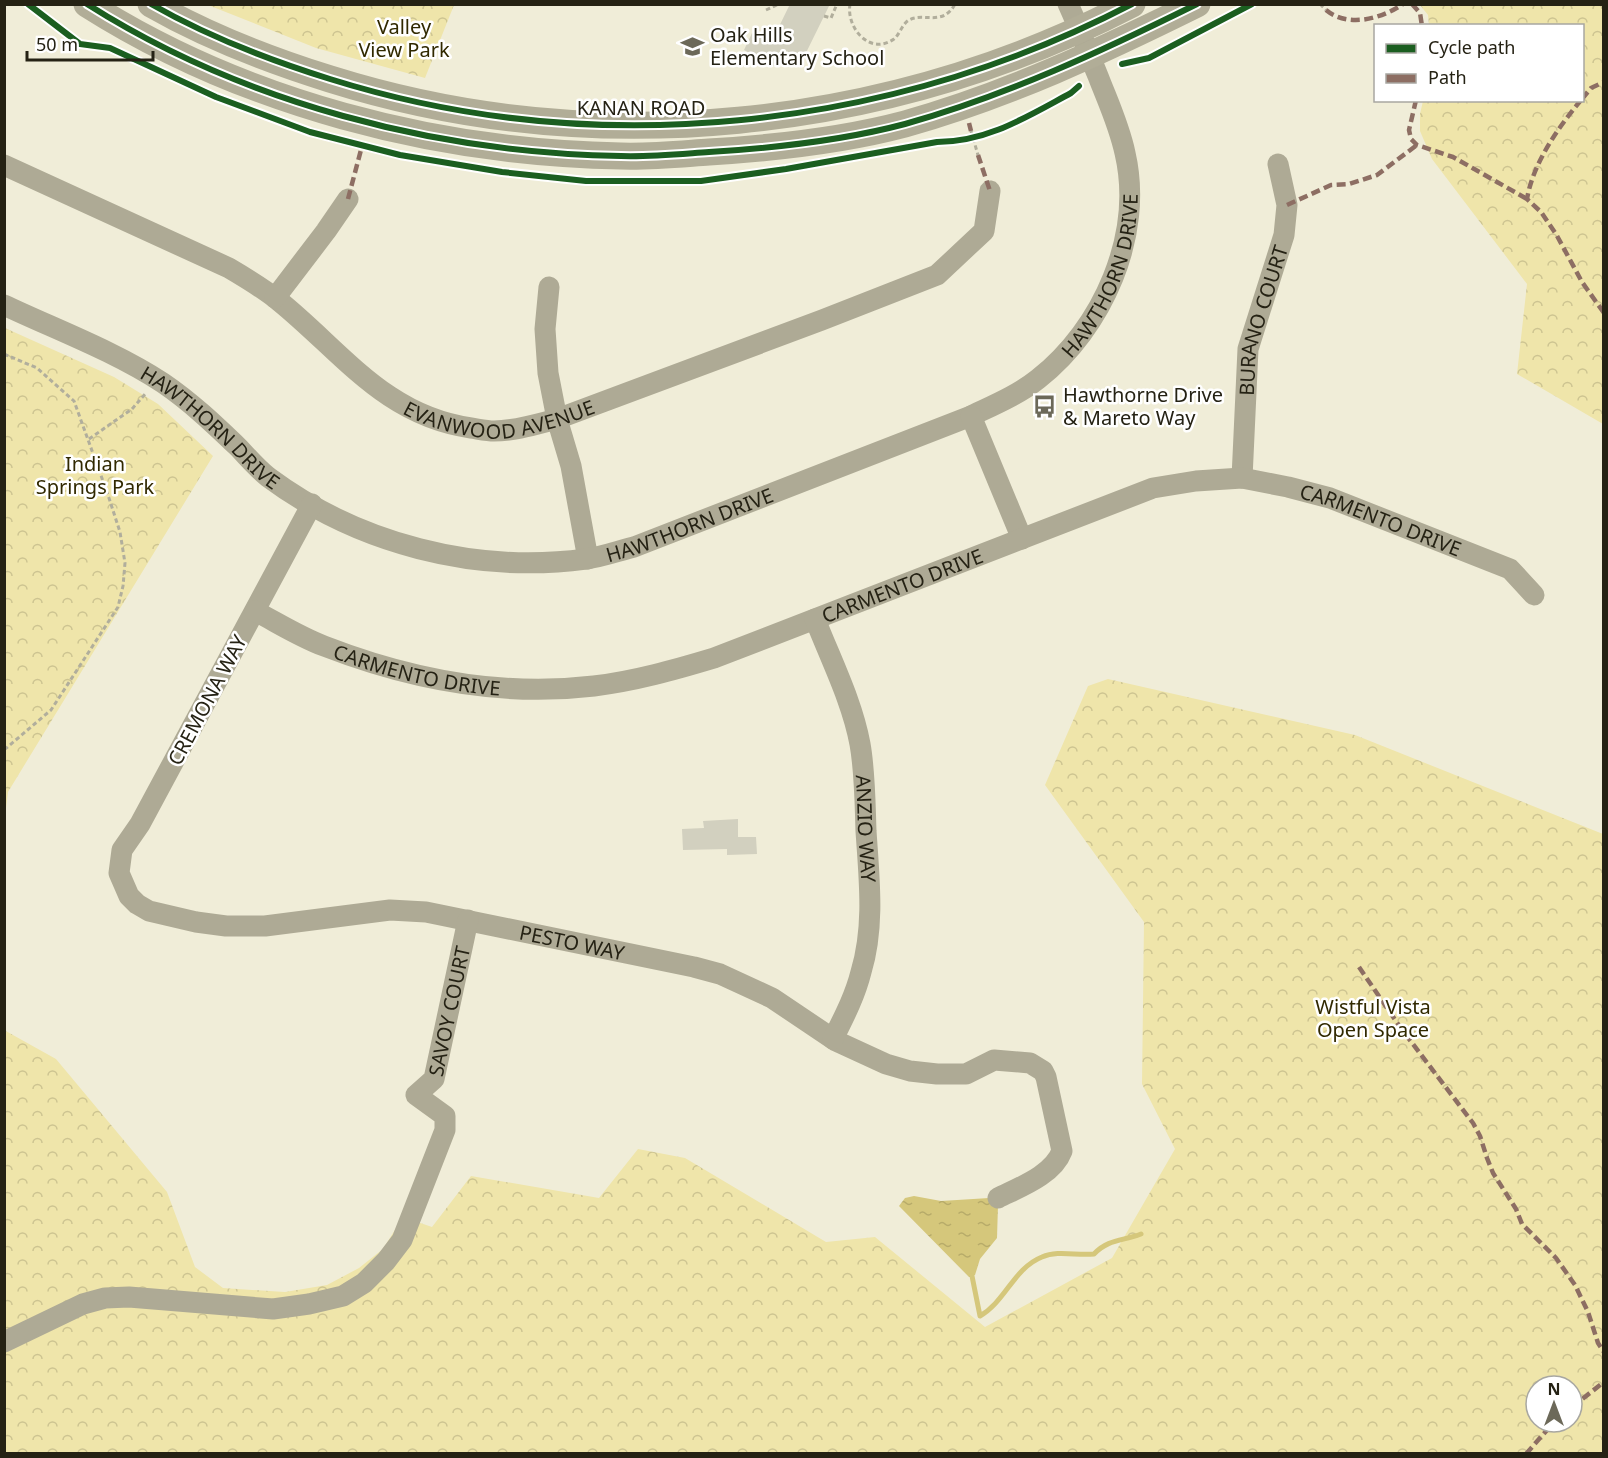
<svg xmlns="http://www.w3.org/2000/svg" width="1608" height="1458" font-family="'Noto Sans',sans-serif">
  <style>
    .forest { fill: url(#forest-crowns); fill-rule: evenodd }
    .water { fill: url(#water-ripples) }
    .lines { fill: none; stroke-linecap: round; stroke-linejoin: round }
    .stream { stroke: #d5c77b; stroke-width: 5 }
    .building { fill: #d2d0bf }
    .path { stroke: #b1ae9c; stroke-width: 3; stroke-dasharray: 4.5 3; stroke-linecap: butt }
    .minor { stroke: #aeaa95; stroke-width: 21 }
    .major { stroke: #b1ad97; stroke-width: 27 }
    .quiet { stroke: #8d6e63; stroke-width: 4.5; stroke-dasharray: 9 4.5; stroke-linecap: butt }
    .cycleway-casing { stroke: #fff; stroke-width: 10 }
    .cycleway { stroke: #1b5e20; stroke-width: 6 }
    .labels { text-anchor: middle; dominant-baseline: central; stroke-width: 5; stroke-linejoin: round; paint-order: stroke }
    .park-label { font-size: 20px; fill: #312900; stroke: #fff }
    .poi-label { font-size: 20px; fill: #252214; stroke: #fff; text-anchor: start }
    .street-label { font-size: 20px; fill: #252214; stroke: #fff }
  </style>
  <defs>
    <pattern id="forest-crowns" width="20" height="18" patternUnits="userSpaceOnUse" patternTransform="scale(1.5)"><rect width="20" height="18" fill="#efe5aa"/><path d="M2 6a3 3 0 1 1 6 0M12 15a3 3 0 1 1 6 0" fill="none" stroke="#cdc491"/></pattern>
    <pattern id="water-ripples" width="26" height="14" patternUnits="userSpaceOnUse" patternTransform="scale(1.5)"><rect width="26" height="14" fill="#d5c77b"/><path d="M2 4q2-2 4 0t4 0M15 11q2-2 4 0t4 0" fill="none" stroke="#b7ab69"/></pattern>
  </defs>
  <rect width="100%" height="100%" fill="#f0edd8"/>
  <g class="forest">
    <path d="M208,5H454L425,78L316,48Z"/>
    <path d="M1420,5H1603V424L1517,374L1527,284L1432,159L1420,131V114L1423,101L1582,100V26L1429,25L1428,15Z"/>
    <path d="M5,328L114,377L158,404L213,456L8,792L5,816Z"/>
    <path d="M1108,679L1355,735L1603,834V1453H5L4,1030L56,1059L167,1192L195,1267L223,1288L285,1292L327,1285L359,1268L383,1249L403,1217L432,1227L471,1176L599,1198L638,1149L685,1158L826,1242L875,1237L985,1327L1112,1258L1175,1149L1142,1084L1144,922L1045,785L1088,686ZM1536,1386H1572V1422H1536Z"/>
  </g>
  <path class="water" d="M914,1196L941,1201L989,1198L998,1205L997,1238L980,1259L975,1275L969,1277L899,1206L905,1198Z"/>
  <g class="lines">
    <path class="stream" d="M972,1276L980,1316C1005,1302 1014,1268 1042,1257C1058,1250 1077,1256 1094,1254C1108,1239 1123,1241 1141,1234"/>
  </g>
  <g class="building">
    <path d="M790,4H830L801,63L783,54L776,67L744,50L752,33L771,43Z"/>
    <path d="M738,819V837H756L757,854L727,855V849L683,850L682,829L704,828L703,821Z"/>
  </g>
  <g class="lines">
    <g class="path">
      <path d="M850,4C846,28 870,56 894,39C900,34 902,24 909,20C923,12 943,27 955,4"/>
      <path d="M1320,4L1326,10"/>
      <path d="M766,10L779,4"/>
      <path d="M824,16L831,18L837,4"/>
      <path d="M971,131L978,155"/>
      <path d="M4,354L37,368L74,401L108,495L120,532L125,563L123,586L118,607L51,710L4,750"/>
      <path d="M89,439L132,409L146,393"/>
    </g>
    <g class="minor">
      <path id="s1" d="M4,165L229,268C246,278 263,288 279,301C342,352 385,416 471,428C478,429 487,431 494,431C515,431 537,424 557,419L822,320L937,275L984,231L990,191"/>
      <path d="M549,287L545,329L548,373L557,419L571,466L588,559"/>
      <path d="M275,298L326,231L348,199"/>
      <path id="s2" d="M4,305C57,330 114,351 163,383C191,402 215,425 239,448C248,458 258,469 268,477C358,544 475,574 586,559C602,557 618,551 634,547L971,416C994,405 1018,395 1038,379C1103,328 1144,235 1125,153C1119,125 1108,102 1098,76C1088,52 1079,28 1068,4"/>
      <path d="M971,416L1022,539"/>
      <path id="s3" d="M1242,478L1248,349L1284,235L1287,205L1278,164"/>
      <path id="s4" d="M312,504L140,824L122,850L119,873L129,896L137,904L149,911L196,922L226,926H265L390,910L426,912L694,967L720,974L772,998L836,1041L886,1064L910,1071L937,1074H966L994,1060L1030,1063L1043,1071L1046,1077L1062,1151C1053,1175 1020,1187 998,1198"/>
      <path id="s5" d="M255,611C278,623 300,637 324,646C409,679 502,697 594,686C635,681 674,670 714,658L1153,488L1196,481L1242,478L1288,487L1330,498L1510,569L1534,595"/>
      <path id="s6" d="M815,619C831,660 852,701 860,744C865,772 865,802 866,831C869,877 875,926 861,972C855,996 844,1017 833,1039"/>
      <path id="s7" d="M4,1342L83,1304L105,1298L129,1297L273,1309L309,1304L343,1296L364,1283L386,1261L402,1240L445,1130V1116L416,1095L434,1079L468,920"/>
    </g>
    <g class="major">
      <path d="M87,4C243,103 436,153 621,156C650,157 680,154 709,152C775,148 841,141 905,124C1008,95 1102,51 1197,4"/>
      <path d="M151,4C207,36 269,60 330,79C595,162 887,131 1132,4"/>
    </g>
    <g class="quiet">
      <path d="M1412,4L1420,13L1422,26"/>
      <path d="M1326,10C1348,28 1381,19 1403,4"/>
      <path d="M1582,99L1591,88L1604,82"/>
      <path d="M1416,100L1409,130L1411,139L1417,145L1453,157L1527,199"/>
      <path d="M1581,100C1558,128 1533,163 1527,199L1541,212L1556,234L1582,282L1604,313"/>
      <path d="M969,123L971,131"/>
      <path d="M978,155L990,191"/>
      <path d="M348,199L362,146"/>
      <path d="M1287,205L1331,185L1349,184L1377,175L1417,145"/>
      <path d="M1359,967L1400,1027L1473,1123L1480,1136L1487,1158L1493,1173L1516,1209L1522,1224L1556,1258L1575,1285L1588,1312L1598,1343L1604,1352"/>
      <path d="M1572,1407L1604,1382"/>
      <path d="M1526,1454L1554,1422"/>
    </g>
    <defs>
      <g id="cycleway">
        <path d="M28,4L80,44L110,48L216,97L310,132L400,155L502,172L586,181H701L786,169L937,142C988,142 1028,116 1071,93L1079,86"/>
        <path d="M87,4C243,103 436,153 621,156C650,157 680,154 709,152C775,148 841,141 905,124C1008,95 1102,51 1197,4"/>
        <path d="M151,4C207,36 269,60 330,79C595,162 887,131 1132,4"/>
        <path d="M1122,64L1149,58L1252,4"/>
      </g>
    </defs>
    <use href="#cycleway" class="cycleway-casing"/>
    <use href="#cycleway" class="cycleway"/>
  </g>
  <defs>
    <symbol id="school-bare" viewBox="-9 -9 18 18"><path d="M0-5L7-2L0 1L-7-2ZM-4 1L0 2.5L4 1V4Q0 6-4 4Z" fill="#6c6959" stroke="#fff" stroke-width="2.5" paint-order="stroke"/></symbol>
    <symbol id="bus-bare" viewBox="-9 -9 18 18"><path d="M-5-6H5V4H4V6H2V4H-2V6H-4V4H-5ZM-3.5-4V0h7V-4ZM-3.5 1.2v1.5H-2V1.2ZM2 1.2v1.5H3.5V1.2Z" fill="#6c6959" stroke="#fff" stroke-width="2.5" paint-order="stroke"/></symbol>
  </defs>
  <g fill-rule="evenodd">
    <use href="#school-bare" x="676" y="30" width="33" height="33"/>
    <use href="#bus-bare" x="1028" y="390" width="33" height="33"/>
  </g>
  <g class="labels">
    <g class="park-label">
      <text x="404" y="26">Valley<tspan x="404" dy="23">View Park</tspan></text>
      <text x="95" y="463">Indian<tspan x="95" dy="23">Springs Park</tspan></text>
      <text x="1373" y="1006">Wistful Vista<tspan x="1373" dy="23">Open Space</tspan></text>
    </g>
    <g class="poi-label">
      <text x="710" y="34">Oak Hills<tspan x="710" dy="23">Elementary School</tspan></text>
      <text x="1063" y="394">Hawthorne Drive<tspan x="1063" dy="23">&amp; Mareto Way</tspan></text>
    </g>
    <g class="street-label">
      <text x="641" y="107">KANAN ROAD</text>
      <text stroke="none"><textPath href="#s2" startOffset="1268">HAWTHORN DRIVE</textPath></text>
      <text stroke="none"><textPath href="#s3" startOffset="160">BURANO COURT</textPath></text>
      <text stroke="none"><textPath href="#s1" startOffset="570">EVANWOOD AVENUE</textPath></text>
      <text stroke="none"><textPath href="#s2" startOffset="242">HAWTHORN DRIVE</textPath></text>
      <text stroke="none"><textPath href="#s5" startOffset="1182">CARMENTO DRIVE</textPath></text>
      <text stroke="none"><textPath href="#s2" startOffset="764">HAWTHORN DRIVE</textPath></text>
      <text stroke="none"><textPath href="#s5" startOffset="678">CARMENTO DRIVE</textPath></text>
      <text stroke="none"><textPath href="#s5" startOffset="174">CARMENTO DRIVE</textPath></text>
      <text transform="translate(207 700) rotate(-62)">CREMONA WAY</text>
      <text stroke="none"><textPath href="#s6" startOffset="218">ANZIO WAY</textPath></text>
      <text stroke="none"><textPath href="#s4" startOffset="897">PESTO WAY</textPath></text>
      <text stroke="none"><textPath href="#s7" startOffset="694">SAVOY COURT</textPath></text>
    </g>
  </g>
  <rect width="1608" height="1458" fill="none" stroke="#252214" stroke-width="12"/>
  <rect x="1374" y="24" width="210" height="78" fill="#ffffff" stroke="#a8a7a1" stroke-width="1.5"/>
  <rect x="1386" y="44" width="30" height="9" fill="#1b5e20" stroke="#a8a7a1" stroke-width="1.5"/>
  <text x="1428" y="54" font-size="18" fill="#252214">Cycle path</text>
  <rect x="1386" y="74" width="30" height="9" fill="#8d6e63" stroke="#a8a7a1" stroke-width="1.5"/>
  <text x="1428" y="84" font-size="18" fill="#252214">Path</text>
  <g transform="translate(1554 1404)"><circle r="28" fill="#ffffff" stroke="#a8a7a1" stroke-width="1.5"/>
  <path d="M0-4.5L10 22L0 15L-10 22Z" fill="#6c6959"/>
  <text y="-9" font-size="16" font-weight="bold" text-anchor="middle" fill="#252214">N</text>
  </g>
  <path d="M27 51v9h126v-9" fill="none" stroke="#252214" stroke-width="3"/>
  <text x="36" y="51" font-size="18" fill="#252214" stroke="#ffffff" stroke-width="4.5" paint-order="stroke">50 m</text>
</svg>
